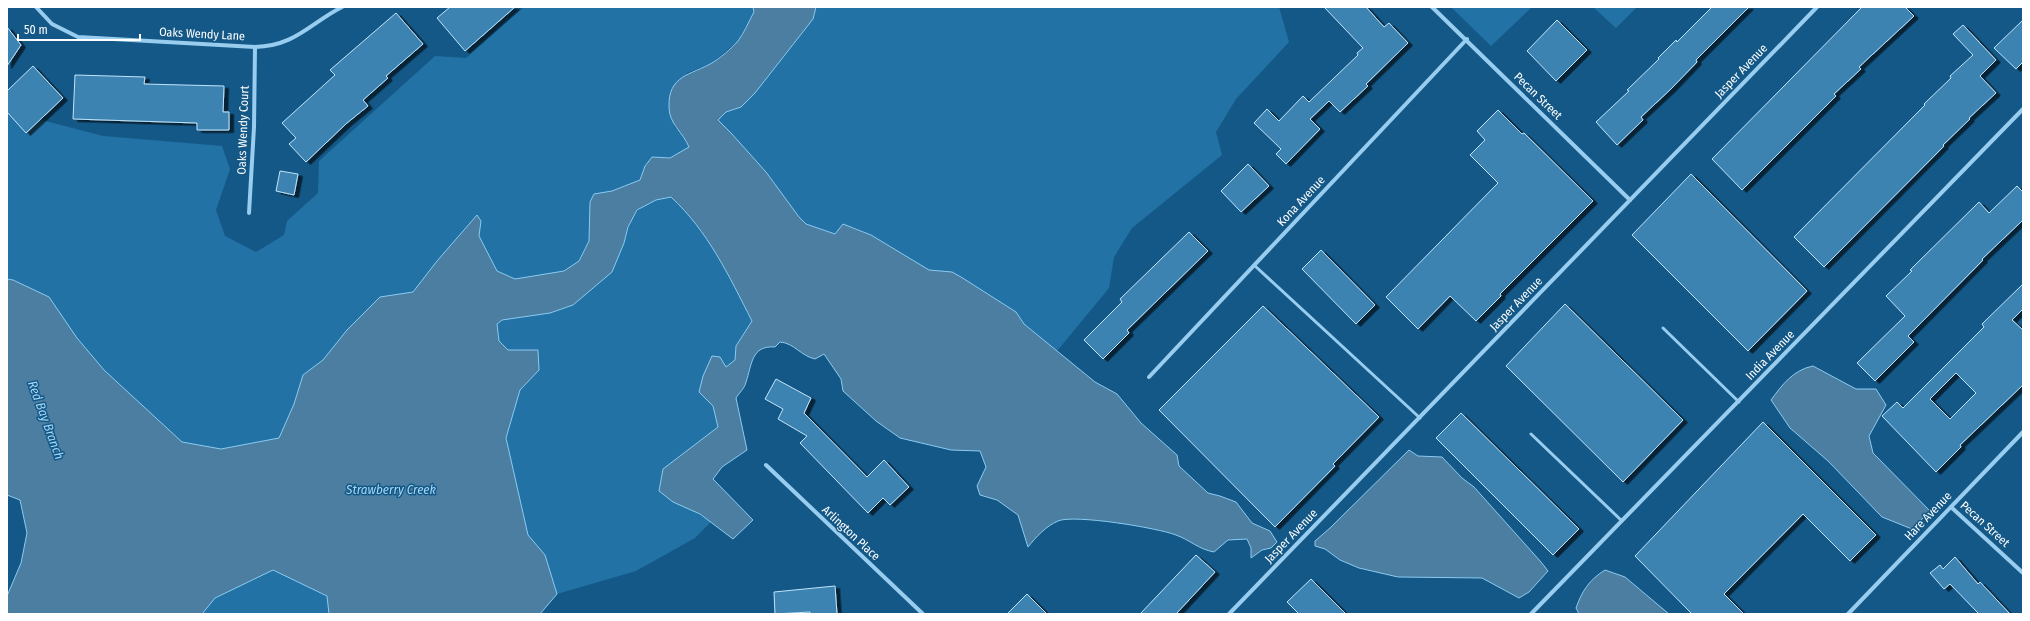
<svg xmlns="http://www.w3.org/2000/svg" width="2030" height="621" font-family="'Fira Sans Condensed',sans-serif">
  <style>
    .green { fill: #2372a5 }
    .water { fill: #4b7ea1; stroke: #8bcbf2 }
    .building { fill: #3d83b1; stroke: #bfe4fb; fill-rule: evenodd; filter: url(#shadow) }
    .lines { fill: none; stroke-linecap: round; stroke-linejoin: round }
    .service { stroke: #99cdef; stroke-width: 3 }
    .minor { stroke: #99cdef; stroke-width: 4 }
    .labels { text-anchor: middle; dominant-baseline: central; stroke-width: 3; stroke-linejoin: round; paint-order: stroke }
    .street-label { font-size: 12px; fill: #fff; stroke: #145887 }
    .water-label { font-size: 13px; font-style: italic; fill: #a4d7f7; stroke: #145887 }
  </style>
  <defs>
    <filter id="shadow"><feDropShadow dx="4.5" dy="2.5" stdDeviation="0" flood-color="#0009"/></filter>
  </defs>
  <rect width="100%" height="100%" fill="#145887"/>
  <g class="green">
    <path d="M524,7H753L754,12L738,41L712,63L687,73L674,126L684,136L689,147L670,158L652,157L645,166L640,180L612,191L594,195L590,202L589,241L579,261L564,271L515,280L497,271L479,236L481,221L477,215L466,227L404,614H131L7,310V109L11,112L103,136L222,146L230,169L216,210L225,236L256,252L284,235L287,221L318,193L319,161L435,56L466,58Z"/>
    <path d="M816,7H1279L1289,42L1236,99L1216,132L1222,155L1132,228L1114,257L1109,288L1057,351L1024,324L1016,312L952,272L929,270L871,235L853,227L840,230L835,234L806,224L799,217L766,172L731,133L717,120L726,112L741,107L755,93L813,19Z"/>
    <path d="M1451,7H1532L1491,46Z"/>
    <path d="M1593,7H1637L1616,28Z"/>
    <path d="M671,196C710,234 728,274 752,321L736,346L735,360L699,392L713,406L718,427L663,469L673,502L691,509L711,522L695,538L636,571L557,594L540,614H438L497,324L501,320L550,313L624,243C632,210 639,204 671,196Z"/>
  </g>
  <g class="water">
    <path d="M753,7H816L813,19L755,93L741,107L726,112L718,120L731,133L766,172L799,217L806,224L835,234L843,224L871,235L929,270L952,272L961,277L1016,312L1024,324L1095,382L1117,394L1141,423L1177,455L1179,466L1208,493L1220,496L1236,502L1252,523L1270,531L1277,542L1271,548L1262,550L1251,558V548L1247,539L1228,540L1214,552C1198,549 1190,540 1176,535C1158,528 1074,514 1058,521C1046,526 1036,537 1028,547L1018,515L997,500L980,495L977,486L986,467L980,451L951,450L900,438L876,421L843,391L841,379L824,354L815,359C801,356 794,343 780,342L775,347C751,345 752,365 746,382C745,388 739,393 736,398L747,450L722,467L713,479L753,520L733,539L700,514L673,502L659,491L663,469L718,427L713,406L699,392L703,376L712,356L720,357L726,367L735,360L736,346L752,321C729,276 708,231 671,197L656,200L637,210L628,227L624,243L612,272L573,305L550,313L502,320L497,324L499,341L508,350H538L539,370L520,390L506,438L528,535L545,555L557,594L540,614H329L327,596L273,570L215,598L202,614H7V596L21,563L27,533L20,500L7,495V279L13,280L49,297L77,338L104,370L182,442L221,449L279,438L294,404L303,375L323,360L347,330L380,297L413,292L437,261L477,215L481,221L479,236L497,271L515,279L564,271L579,261L589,241L590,202L594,194L612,191L640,180L645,166L652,157L670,158L689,147C683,132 669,124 669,107C668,75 691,75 712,63C720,58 731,49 738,41C744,33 749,21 754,12Z"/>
    <path d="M1813,366L1856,389H1876L1886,405L1869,436L1873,453L1930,511L1912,529L1882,517L1828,461L1790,428L1771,400C1782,385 1793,370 1813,366Z"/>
    <path d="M1409,450L1418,456L1442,457L1462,478L1474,487L1541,562L1548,571L1529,592L1519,598L1482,578L1398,577L1359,568L1340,560L1325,549L1315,546V541L1330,528Z"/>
    <path d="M1605,570L1625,577L1669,614H1579L1576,608C1582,591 1589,580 1605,570Z"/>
  </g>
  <g class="building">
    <path d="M450,7H515L465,51L437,18Z"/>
    <path d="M1324,7H1366L1384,27L1389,23L1408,43L1366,84L1368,86L1340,112L1329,101L1310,119L1320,129L1286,164L1276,154L1281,149L1254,123L1267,109L1279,121L1303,96L1309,102L1358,55L1357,53L1363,48Z"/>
    <path d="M1712,7H1749L1696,60L1697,62L1671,89L1641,117L1643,120L1617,145L1596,122L1629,91L1627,90L1659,59L1658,58L1676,40L1677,42Z"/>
    <path d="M1862,7H1905L1914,16L1859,67L1861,69L1834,94L1836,96L1742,190L1712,159Z"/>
    <path d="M396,13L423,44L386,76L388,78L363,100L368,106L347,123L306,162L289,144L296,138L282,123L335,75L330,70Z"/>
    <path d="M1557,20L1587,50L1556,81L1527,51Z"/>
    <path d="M2023,20V62L2016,69L1994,48Z"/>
    <path d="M1963,25L1996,60L1980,76L1996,93L1969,118L1970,119L1943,145L1944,146L1824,267L1794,237L1925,105L1924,104L1951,78L1950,76L1973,55L1953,34Z"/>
    <path d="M7,27L21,45L7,66Z"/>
    <path d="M33,66L63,98L26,133L7,112V91Z"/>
    <path d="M75,75L145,77L144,84L224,86L223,112H229V130H197V123L73,119Z"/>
    <path d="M1498,110L1522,134L1524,133L1593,201L1500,294L1501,296L1476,321L1450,296L1418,329L1386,297L1498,183L1470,155L1485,140L1477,131Z"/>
    <path d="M1248,164L1269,186L1241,212L1221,191Z"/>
    <path d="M280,171L298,174L294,195L276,191Z"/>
    <path d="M1691,174L1807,291L1748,351L1632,235Z"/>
    <path d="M2017,186L2023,192V220L1982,259L1983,260L1908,336L1914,342L1875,381L1857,363L1905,316L1886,296L1912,271L1910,270L1979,202L1989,213Z"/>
    <path d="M1189,232L1208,251L1127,330L1129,333L1103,359L1084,340L1122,302L1120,299Z"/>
    <path d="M1321,250L1375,305L1356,324L1302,269Z"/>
    <path d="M2023,284V309L2012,320L2023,330V385L1960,445L1961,447L1936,472L1882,416L1897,402L1903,408L1984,327L1982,324ZM1956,373L1976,393L1950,419L1930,399Z"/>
    <path d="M1565,304L1683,420L1623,482L1506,366Z"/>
    <path d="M1263,306L1379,417L1333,464L1335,466L1275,527L1159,410Z"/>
    <path d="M776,379L811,398L804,413L867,477L884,460L909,487L890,505L883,498L868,513L800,443L807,436L778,419L783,409L765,399Z"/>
    <path d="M1461,413L1579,529L1553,555L1436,438Z"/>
    <path d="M1763,422L1876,535L1850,561L1803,514L1724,594L1744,614H1692L1635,556Z"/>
    <path d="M1196,555L1215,572L1176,614H1140Z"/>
    <path d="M1955,557L1978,584L1980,582L2010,614H1979L1950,584L1944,589L1930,573L1940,565L1943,569Z"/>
    <path d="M1311,579L1346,614H1299L1287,602Z"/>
    <path d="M835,586L837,614H810V612L775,614L774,592Z"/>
    <path d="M1027,594L1047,614H1007Z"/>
  </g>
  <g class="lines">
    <g class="service">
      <path d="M1254,265L1420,418"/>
      <path d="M1663,328L1739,402"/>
      <path d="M1531,434L1622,521"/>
    </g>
    <g class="minor">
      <path d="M36,7L52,24L78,37L255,47C295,46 309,24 342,7"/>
      <path d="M1432,7L1630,200"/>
      <path d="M249,213L254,127L255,47"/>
      <path d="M1149,377L1467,39"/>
      <path d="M766,465L923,614"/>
      <path d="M1951,507L2023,573"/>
      <path d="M1229,614L1817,7"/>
      <path d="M1531,614L2023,109"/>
      <path d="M1848,614L2023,432"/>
    </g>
  </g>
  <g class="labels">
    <g class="street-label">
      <text transform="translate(202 34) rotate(3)">Oaks Wendy Lane</text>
      <text transform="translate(1741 71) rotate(-46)">Jasper Avenue</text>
      <text transform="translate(1538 96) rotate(44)">Pecan Street</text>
      <text transform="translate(243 130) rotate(-88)">Oaks Wendy Court</text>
      <text transform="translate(1301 201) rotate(-47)">Kona Avenue</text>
      <text transform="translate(1516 304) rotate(-46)">Jasper Avenue</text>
      <text transform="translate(1770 355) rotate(-46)">India Avenue</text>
      <text transform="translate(1928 516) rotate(-46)">Hare Avenue</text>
      <text transform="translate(1985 524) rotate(42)">Pecan Street</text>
      <text transform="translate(851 533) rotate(43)">Arlington Place</text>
      <text transform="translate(1291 536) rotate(-46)">Jasper Avenue</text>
    </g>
    <g class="water-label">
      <text transform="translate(46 420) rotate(70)">Red Bay Branch</text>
      <text x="391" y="489">Strawberry Creek</text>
    </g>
  </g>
  <rect width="2030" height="621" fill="none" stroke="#ffffff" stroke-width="16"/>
  <path d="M18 34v6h122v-6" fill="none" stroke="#ffffff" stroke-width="2"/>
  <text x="24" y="34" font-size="12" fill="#ffffff" stroke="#145887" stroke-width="3" paint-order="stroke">50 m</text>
</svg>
